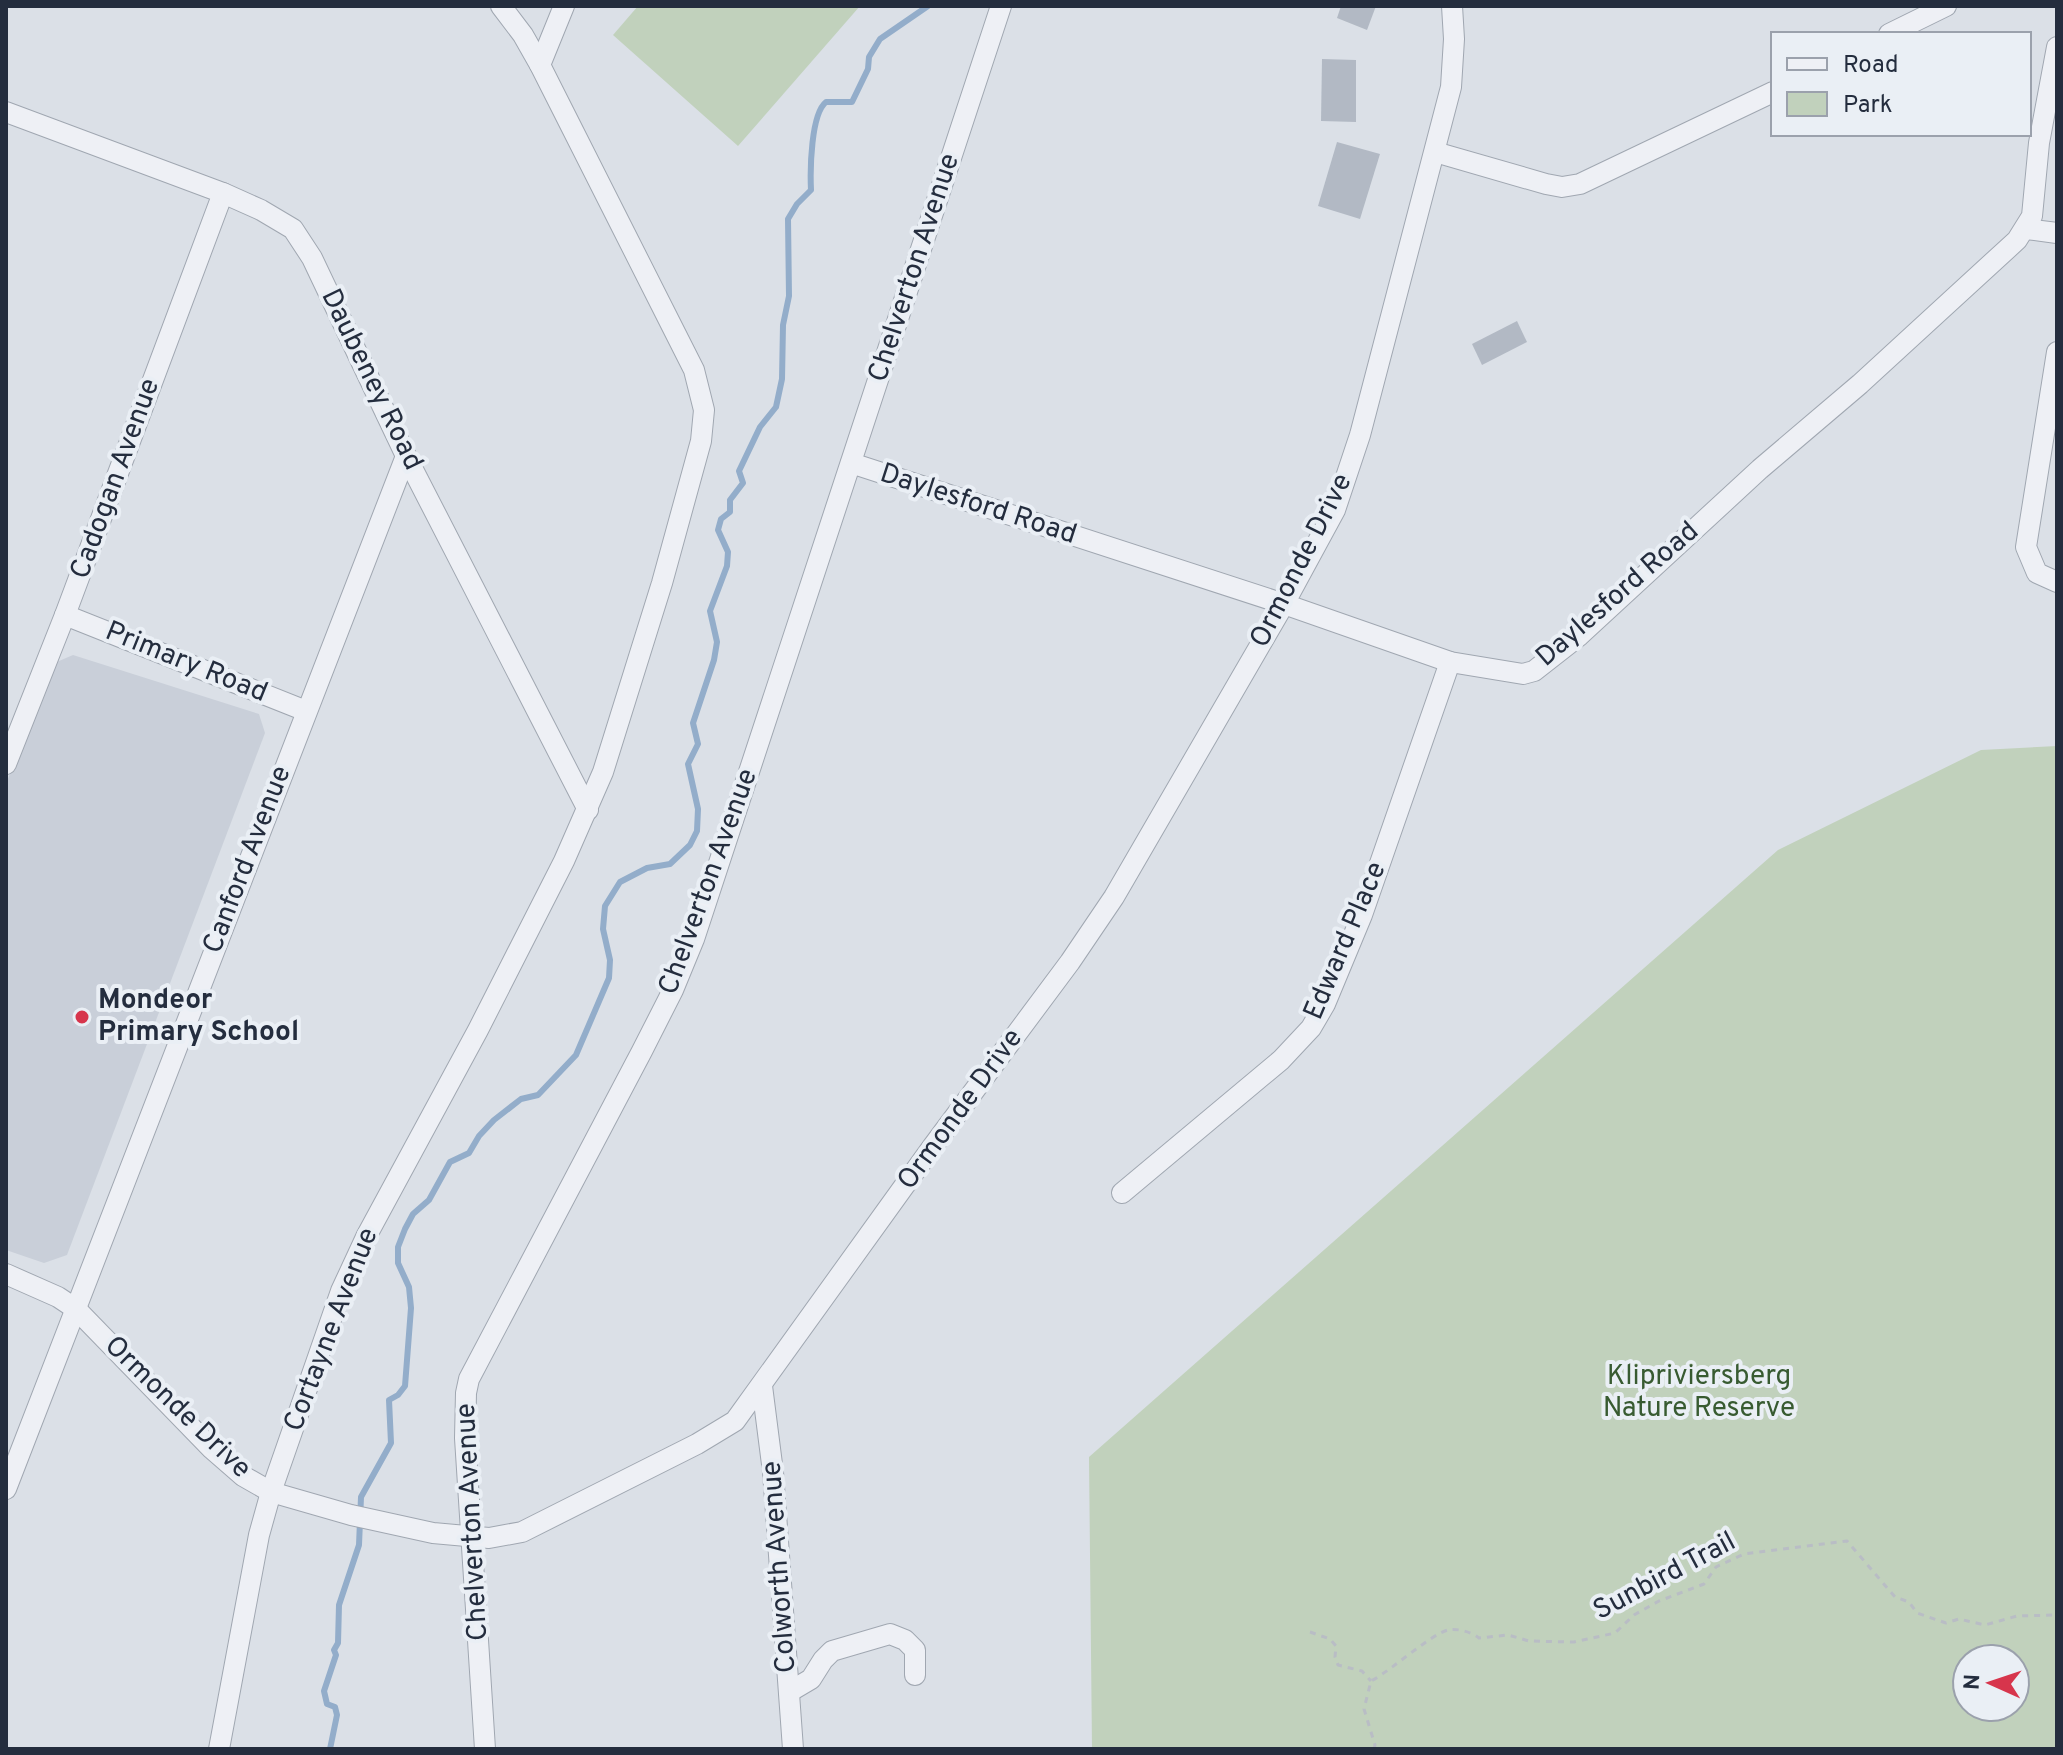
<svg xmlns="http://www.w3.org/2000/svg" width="2063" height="1755" font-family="Overpass,sans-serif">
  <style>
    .built { fill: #c9cfd9 }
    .green { fill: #c1d1bc; fill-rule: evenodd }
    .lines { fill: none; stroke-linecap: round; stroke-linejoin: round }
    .stream { stroke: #93adca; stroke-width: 6 }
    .building { fill: #b2b9c4 }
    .minor-casing { stroke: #a0a7b1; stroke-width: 22 }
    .path { stroke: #b9bdc5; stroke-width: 3; stroke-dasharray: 6 6; stroke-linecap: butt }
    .minor { stroke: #eef0f5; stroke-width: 20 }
    .poi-dot { fill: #d7354c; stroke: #eaeff5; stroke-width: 3 }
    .labels { text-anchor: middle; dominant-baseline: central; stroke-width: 8; stroke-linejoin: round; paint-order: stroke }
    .street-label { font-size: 28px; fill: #242d3e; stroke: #eaeff5 }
    .poi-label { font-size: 28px; font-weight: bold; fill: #242d3e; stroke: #eaeff5; text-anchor: start }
    .park-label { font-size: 28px; fill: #385b31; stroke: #eaeff5 }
  </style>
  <rect width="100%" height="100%" fill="#dbe0e7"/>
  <path class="built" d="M73,655L259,714L265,733L67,1255L44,1263L6,1250V784L52,664Z"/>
  <g class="green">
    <path d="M638,6H860L738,146L613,35Z"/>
    <path d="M2057,746V1749H1092L1089,1457L1778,850L1981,750ZM1967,1659H2015V1707H1967Z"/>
  </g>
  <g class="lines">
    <path class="stream" d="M330,1749L337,1715L335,1707L327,1704L324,1691L336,1655L334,1650L338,1643L339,1605L359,1545L361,1497L391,1443L389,1400L398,1395L405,1386L411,1308L409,1287L398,1263V1247L405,1229L413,1214L429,1200L450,1162L469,1153L479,1136L494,1120L521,1099L538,1095L576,1055L609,978L610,960L603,929L605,906L620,882L647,868L670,864L690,845L697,831L698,809L688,764L698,744L693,723L714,660L717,642L710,611L727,566L728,552L718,530L721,519L730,512V500L743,483L739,471L760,427L776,407L782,379L783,325L789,296L788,219L797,204L811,190C810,169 811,114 826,102H852L868,69L869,57L880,39L928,6"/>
  </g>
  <g class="building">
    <path d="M1341,6H1376L1367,30L1337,18Z"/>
    <path d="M1322,59L1356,60V122L1321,121Z"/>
    <path d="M1337,142L1380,154L1360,219L1318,206Z"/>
    <path d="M1517,321L1527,342L1482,365L1472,344Z"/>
  </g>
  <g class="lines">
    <defs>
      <g id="minor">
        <path d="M1889,34L1946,6"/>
        <path d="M540,65L564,6"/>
        <path d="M6,112L223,193L261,210L293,229L312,258L406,456L588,810"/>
        <path d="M1435,152L1546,184L1562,187L1580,184L1773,92"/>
        <path d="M2026,229L2057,233"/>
        <path d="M2057,352L2026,547L2037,573L2057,582"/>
        <path d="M851,463L1284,604L1450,662L1523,674L1534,671L1580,635L1760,469L1860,384L2017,240L2032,216L2039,143L2057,47"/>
        <path d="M65,615L306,711"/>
        <path d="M6,764L65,615L223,193"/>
        <path d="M1122,1193L1281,1060L1311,1028L1325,1004L1362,915L1450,662"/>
        <path d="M6,1274L58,1297L76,1309L212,1449L243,1476L271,1492L351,1515L433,1533L489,1538L522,1532L697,1444L735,1421L933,1146L1070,962L1114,897L1284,604L1335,510L1360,435L1451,87L1454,39L1452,6"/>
        <path d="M762,1386L773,1472L793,1749"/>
        <path d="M6,1489L406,456"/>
        <path d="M789,1692L811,1679L823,1660L832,1651L890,1634L905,1640L915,1650V1675"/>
        <path d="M219,1749L259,1535L271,1492L341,1291L367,1235L478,1030L564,861L603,772L662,583L701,441L704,410L694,370L540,65L523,35L501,6"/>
        <path d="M485,1749L465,1438L466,1393L469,1379L642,1051L673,990L694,939L1001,6"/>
      </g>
    </defs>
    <use href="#minor" class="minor-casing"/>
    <g class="path">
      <path d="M1310,1632L1330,1639L1336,1646L1335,1657L1338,1665L1362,1671L1371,1681"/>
      <path d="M1374,1749L1375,1745L1364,1709L1371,1681C1392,1670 1431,1634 1448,1630C1457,1628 1472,1632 1479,1638L1508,1635L1529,1641L1574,1642L1615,1633L1634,1615L1659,1601L1704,1584L1716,1567L1744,1554L1847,1541L1895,1597L1909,1602L1917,1613L1946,1623L1959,1619L1985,1625L2017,1616L2057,1615"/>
    </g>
    <use href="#minor" class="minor"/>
  </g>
  <circle class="poi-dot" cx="82" cy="1017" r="8"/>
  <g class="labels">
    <g class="street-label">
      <text transform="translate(915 268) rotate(-72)">Chelverton Avenue</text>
      <text transform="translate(371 380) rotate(64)">Daubeney Road</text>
      <text transform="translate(116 479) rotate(-70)">Cadogan Avenue</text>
      <text transform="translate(978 505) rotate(18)">Daylesford Road</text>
      <text transform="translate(1302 561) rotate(-63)">Ormonde Drive</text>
      <text transform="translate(1618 595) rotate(-41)">Daylesford Road</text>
      <text transform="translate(186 663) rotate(22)">Primary Road</text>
      <text transform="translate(248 860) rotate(-69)">Canford Avenue</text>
      <text transform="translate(709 882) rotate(-70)">Chelverton Avenue</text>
      <text transform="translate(1346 941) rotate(-67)">Edward Place</text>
      <text transform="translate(961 1110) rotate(-54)">Ormonde Drive</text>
      <text transform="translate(332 1330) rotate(-69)">Cortayne Avenue</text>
      <text transform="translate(177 1408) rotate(44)">Ormonde Drive</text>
      <text transform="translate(473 1522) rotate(-93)">Chelverton Avenue</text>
      <text transform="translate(780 1567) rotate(-94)">Colworth Avenue</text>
      <text transform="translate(1665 1577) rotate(-28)">Sunbird Trail</text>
    </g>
    <g class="poi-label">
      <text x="98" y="1001">Mondeor<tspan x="98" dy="32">Primary School</tspan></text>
    </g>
    <g class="park-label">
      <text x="1699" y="1377">Klipriviersberg<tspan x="1699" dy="32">Nature Reserve</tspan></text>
    </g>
  </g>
  <rect width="2063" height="1755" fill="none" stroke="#242d3e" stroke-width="16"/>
  <rect x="1771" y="32" width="260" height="104" fill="#eaeff5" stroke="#9ba1ac" stroke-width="2"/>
  <rect x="1787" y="58" width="40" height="12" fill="#eef0f5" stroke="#9ba1ac" stroke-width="2"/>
  <text x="1843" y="72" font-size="24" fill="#242d3e">Road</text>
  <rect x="1787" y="92" width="40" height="24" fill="#c1d1bc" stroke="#9ba1ac" stroke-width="2"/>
  <text x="1843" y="112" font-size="24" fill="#242d3e">Park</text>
  <g transform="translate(1991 1683) rotate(273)"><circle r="38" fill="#eaeff5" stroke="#9ba1ac" stroke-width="2"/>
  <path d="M0-6L14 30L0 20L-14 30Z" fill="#d7354c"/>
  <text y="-12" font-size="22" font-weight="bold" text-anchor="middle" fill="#242d3e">N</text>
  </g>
</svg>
